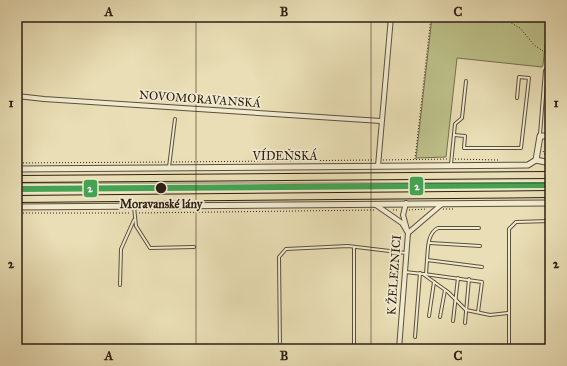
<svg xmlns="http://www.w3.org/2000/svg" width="567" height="366" font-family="'IM FELL Great Primer',serif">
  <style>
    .grass { fill: #bcc089; stroke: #74704e }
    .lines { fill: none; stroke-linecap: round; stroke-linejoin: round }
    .service-casing { stroke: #5b503c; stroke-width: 4 }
    .minor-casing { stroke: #5b503c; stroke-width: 6 }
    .tertiary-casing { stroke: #5b503c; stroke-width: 7 }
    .trunk-casing { stroke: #2c2014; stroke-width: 8 }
    .path { stroke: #2c2014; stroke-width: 1; stroke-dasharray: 1 2; stroke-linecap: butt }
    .service { stroke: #f1eacf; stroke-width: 2 }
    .minor { stroke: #f1eacf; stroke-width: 4 }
    .tertiary { stroke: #f1eacf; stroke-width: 5 }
    .trunk { stroke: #e9deb5; stroke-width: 6 }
    .tram-1-casing { stroke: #f1eacf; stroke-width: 9 }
    .tram-1 { stroke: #46a252; stroke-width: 6 }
    .grid { fill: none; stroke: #2c2014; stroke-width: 1; stroke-opacity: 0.55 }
    .stop-dot { fill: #2c2014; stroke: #f1eacf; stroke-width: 1.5 }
    .labels { text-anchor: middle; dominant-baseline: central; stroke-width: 3.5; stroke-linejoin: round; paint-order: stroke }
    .street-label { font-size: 12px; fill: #2c2014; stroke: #f1eacf }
    .stop-label { font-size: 12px; font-weight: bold; fill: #2c2014; stroke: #f1eacf }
    .line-badge { stroke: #f1eacf; stroke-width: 1.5 }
    .badge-label { font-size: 11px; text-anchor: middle; font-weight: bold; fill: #fff }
    .neatline { fill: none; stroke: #2c2014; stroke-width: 1.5 }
    .grid-label { font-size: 13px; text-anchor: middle; font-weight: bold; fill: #2c2014 }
  </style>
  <rect width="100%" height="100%" fill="#e9deb5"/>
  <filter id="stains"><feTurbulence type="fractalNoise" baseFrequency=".005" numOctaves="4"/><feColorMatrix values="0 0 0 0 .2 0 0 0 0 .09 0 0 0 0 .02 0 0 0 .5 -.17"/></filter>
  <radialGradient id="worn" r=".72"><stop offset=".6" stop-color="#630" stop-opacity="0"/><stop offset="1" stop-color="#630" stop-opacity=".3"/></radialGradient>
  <path class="grass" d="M432,17H548L543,65L542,67L457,58L446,157L416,158Z"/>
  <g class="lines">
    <defs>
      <g id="service">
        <path d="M549,64L550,59"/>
        <path d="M540,134L545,71L550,64"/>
        <path d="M454,135L465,136L464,148H521L529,78L519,77L517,98"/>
        <path d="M451,164L455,124L462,118L466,81"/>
        <path d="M169,167L175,119"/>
        <path d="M134,207L136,226L150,248L194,247"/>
        <path d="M430,243L480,246"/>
        <path d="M427,260C428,250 427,233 438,228H479"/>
        <path d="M405,272L423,274L448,292L466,310L490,315L508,313"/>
        <path d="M424,274L482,282L478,312"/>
        <path d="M426,274L427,260L482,267"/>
        <path d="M120,285L121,249L134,220"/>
        <path d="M429,316L434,282"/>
        <path d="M440,317L445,290"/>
        <path d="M453,321L458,278"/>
        <path d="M465,323L469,279"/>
        <path d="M415,337L420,273"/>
        <path d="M280,349L279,257L286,249L348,246L406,253"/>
        <path d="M354,349V247"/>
        <path d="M509,349V229L516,222L550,221"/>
      </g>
      <g id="minor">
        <path d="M17,96L44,99L381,121"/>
        <path d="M378,166L391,17"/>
        <path d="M376,205L402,223L408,233L442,204"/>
        <path d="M399,349L408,233L403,215L406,203"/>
      </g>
      <g id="tertiary">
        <path d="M536,160L540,136H550"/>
        <path d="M536,160L550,163"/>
        <path d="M17,169L528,165L536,160"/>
        <path d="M17,207L550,203"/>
      </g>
      <g id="trunk">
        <path d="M17,179L550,175"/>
        <path d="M17,199L550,194"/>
      </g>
    </defs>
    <use href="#service" class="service-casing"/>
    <use href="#minor" class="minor-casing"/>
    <use href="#tertiary" class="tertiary-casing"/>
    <use href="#trunk" class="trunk-casing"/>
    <g class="path">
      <path d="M501,17L520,28L534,45L549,55"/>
      <path d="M543,151L546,157"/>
      <path d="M415,159L431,17"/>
      <path d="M455,159L498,160"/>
      <path d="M383,160L448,159"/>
      <path d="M173,162L374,160"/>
      <path d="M17,163L166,162"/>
      <path d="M443,209H453"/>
      <path d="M393,210H399"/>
      <path d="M409,210L427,209"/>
      <path d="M17,213H131"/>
      <path d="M139,213L375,210"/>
    </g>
    <use href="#service" class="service"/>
    <use href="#minor" class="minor"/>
    <use href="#tertiary" class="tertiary"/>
    <use href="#trunk" class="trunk"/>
    <defs>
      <path id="tram-1" d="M17,189L550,185"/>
    </defs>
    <use href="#tram-1" class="tram-1-casing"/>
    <use href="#tram-1" class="tram-1"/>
  </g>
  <path class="grid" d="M196,17V349M371,17V349M17,183H550"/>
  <circle class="stop-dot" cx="161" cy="188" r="6"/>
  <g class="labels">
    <g class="street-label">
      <text transform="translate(200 99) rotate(4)">NOVOMORAVANSKÁ</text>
      <text x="285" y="156">VÍDEŇSKÁ</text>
      <text transform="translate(394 275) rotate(-86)">K ŽELEZNICI</text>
    </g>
    <g class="stop-label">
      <text x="161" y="204">Moravanské lány</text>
    </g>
  </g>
  <g class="line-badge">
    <rect x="409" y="176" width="15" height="20" rx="4" fill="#46a252"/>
    <rect x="83" y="179" width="15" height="19" rx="4" fill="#46a252"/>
  </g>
  <g class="badge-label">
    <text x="417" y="190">2</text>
    <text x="90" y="192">2</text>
  </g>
  <rect width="567" height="366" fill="none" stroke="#e9deb5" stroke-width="44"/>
  <rect x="22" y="22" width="523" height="322" class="neatline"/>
  <g class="grid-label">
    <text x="109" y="16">A</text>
    <text x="284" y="16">B</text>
    <text x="458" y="16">C</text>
    <text x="11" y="107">1</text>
    <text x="556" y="107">1</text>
    <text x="11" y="268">2</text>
    <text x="556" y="268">2</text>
    <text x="109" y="360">A</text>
    <text x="284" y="360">B</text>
    <text x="458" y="360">C</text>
  </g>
  <rect width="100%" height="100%" filter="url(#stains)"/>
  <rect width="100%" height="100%" fill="url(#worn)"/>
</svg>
